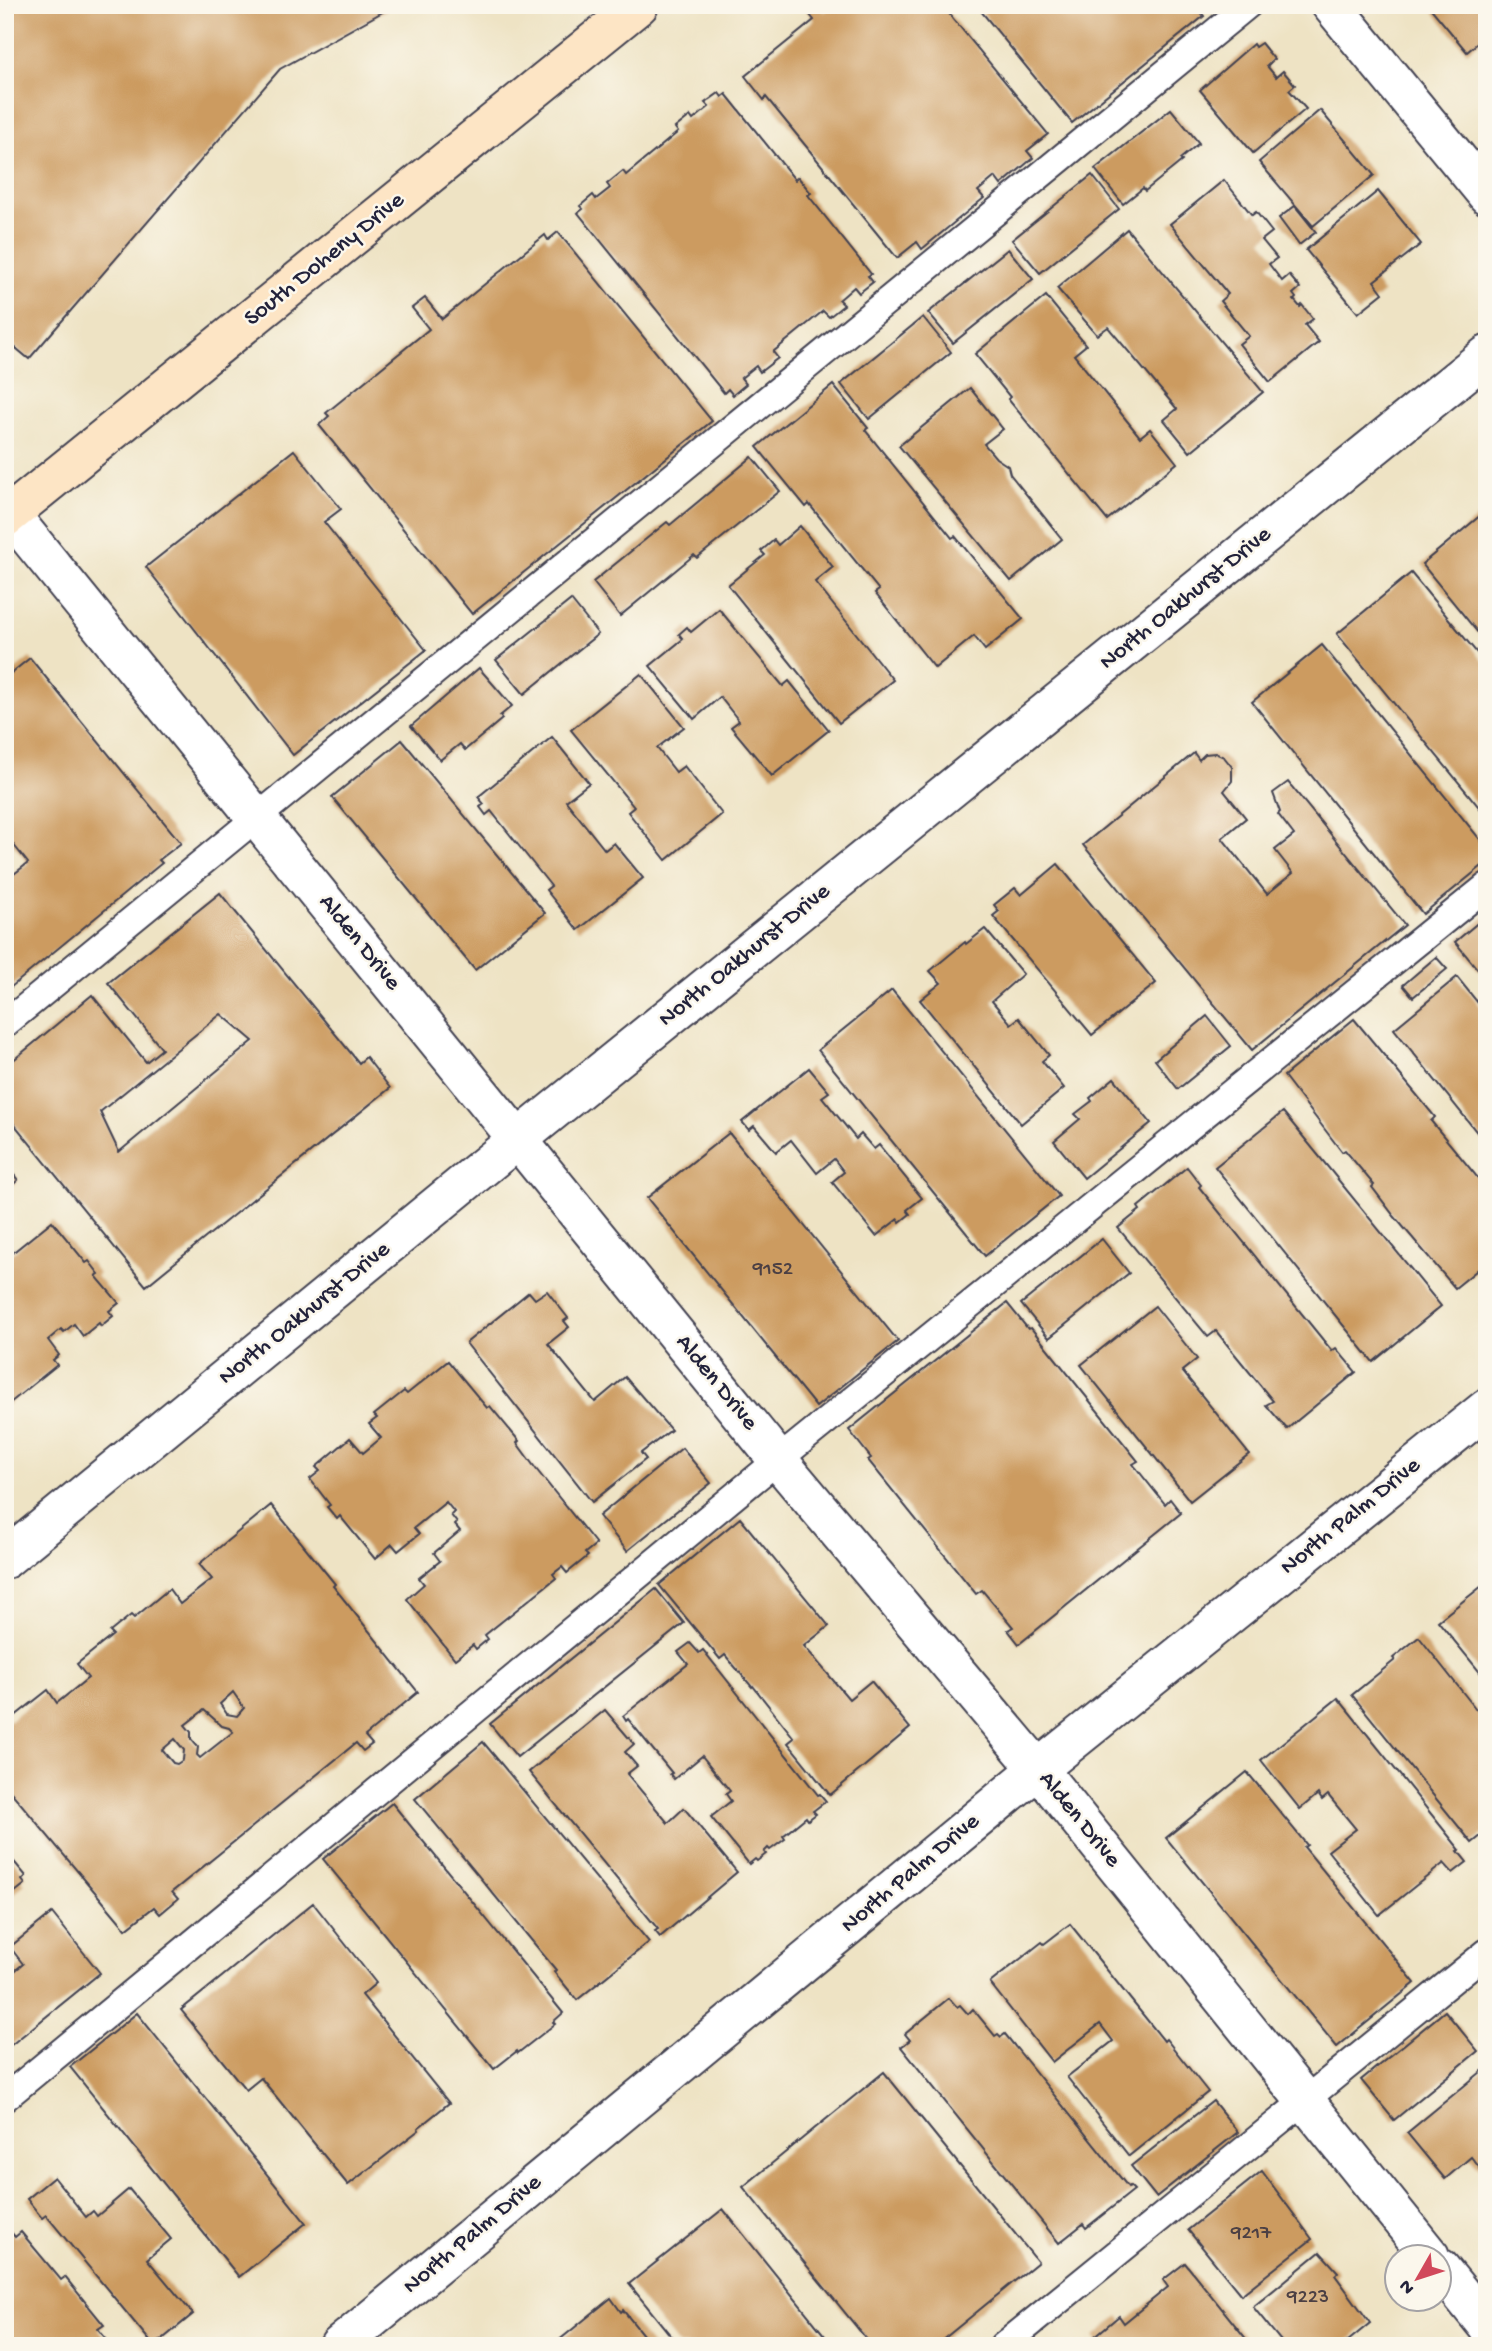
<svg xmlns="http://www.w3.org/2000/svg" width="1492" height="2351" font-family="'Gochi Hand',sans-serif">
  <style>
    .building { fill: #cc9b60; fill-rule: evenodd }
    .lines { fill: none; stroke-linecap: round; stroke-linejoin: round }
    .lane-casing { stroke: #413f50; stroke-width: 30 }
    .street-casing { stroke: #413f50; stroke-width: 42 }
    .secondary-casing { stroke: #413f50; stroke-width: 42 }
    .lane { stroke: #fff; stroke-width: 26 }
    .street { stroke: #fff; stroke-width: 38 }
    .secondary { stroke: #fde5c5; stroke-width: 38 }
    .labels { text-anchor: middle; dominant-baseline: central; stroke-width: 5; stroke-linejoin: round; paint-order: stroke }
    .number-label { font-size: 21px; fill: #4c4044 }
    .street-label { font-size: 24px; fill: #22223b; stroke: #fbf7ec }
  </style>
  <rect width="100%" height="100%" fill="#fbf7ec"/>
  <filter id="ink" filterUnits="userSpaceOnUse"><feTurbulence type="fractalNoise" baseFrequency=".0143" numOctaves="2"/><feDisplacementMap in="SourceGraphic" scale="14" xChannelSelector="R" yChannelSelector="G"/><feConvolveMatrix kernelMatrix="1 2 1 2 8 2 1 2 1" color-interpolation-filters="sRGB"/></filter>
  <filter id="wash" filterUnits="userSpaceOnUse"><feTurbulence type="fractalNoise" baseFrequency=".00686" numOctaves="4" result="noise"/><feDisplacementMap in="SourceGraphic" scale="28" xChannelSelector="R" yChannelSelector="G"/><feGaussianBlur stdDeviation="1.57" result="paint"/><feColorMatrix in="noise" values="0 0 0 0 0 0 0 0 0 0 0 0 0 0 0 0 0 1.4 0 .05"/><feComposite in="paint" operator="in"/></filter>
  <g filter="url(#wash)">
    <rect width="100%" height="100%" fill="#eee3c4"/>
    <g id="blocks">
      <g class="building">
        <path d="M5,5H395L280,69L29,359L5,339Z"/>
        <path d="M802,5H818L824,12L832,5H942L1048,134L1027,151L1033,158L1001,185L995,177L978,191L984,198L922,249L917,242L897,258L766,97L764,100L745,76L814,20Z"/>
        <path d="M976,5H1195L1204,16L1072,123Z"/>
        <path d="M1428,5H1487V35L1467,52Z"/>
        <path d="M1261,43L1274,59L1267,66L1276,77L1283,71L1295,85L1289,90L1306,109L1253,153L1200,90L1253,44L1255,47Z"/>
        <path d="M719,93L722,97L726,94L795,180L798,177L811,193L808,195L871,274L868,276L873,282L859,293L854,287L839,300L844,305L829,317L823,311L773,352L778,358L760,372L756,366L741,378L746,384L733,395L728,389L724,393L578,213L583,209L580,206L593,195L596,199L610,188L607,184L623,171L626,175L678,132L675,128L690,116L693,120L709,107L705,103Z"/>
        <path d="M1171,109L1199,143L1180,159L1182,161L1145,191L1143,188L1123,204L1095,169Z"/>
        <path d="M1320,110L1374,175L1313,226L1259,162Z"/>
        <path d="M1092,175L1119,209L1040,273L1012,240Z"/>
        <path d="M1224,180L1252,215L1256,212L1272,232L1262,240L1277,258L1269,264L1282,281L1289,275L1300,288L1293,294L1296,298L1294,300L1300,307L1302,305L1313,319L1305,325L1319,342L1270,382L1239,344L1249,336L1220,301L1228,294L1170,224Z"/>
        <path d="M1378,191L1421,244L1374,281L1383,293L1358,313L1306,250Z"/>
        <path d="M1295,206L1316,232L1299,245L1279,218Z"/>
        <path d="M1127,229L1263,392L1190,452L1164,420L1177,409L1108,327L1097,335L1057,288Z"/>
        <path d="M558,232L712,421L472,614L319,425L329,416L326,413L429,329L412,308L425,298L442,319L545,235L548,240Z"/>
        <path d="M1008,249L1033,279L953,343L928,313Z"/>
        <path d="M1046,296L1086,345L1074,355L1140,437L1150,429L1177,463L1107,520L1008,399L1010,397L975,354Z"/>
        <path d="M923,317L951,352L869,419L841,384Z"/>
        <path d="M833,385L868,428L865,430L952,538L955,536L1023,619L985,650L974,636L935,668L875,593L879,590L809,504L806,507L757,447Z"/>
        <path d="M970,388L1003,429L984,444L996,458L1008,466L1010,474L1062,539L1011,581L899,446Z"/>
        <path d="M294,450L341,509L324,522L426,650L293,755L146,567Z"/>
        <path d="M752,457L780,491L697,558L694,555L620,616L593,582L667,522L670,525Z"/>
        <path d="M1487,510V644L1422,564Z"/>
        <path d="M800,526L833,567L815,582L893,680L839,723L728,585L765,555L761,551L774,540L778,545Z"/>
        <path d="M1411,573L1487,665V817L1337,634Z"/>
        <path d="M571,600L598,634L524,694L496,660Z"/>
        <path d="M719,609L783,686L789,681L829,730L772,776L731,727L739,721L720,697L694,719L650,666L683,639L679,634L687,627L691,632Z"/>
        <path d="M1322,645L1487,848V862L1423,914L1252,702Z"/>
        <path d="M30,658L181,843L159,860L162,863L5,992V881L28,863L5,834V678Z"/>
        <path d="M479,668L512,706L500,716L502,719L465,750L460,744L440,760L411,726Z"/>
        <path d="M641,674L684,727L657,748L676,772L684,766L722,814L666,860L628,812L634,807L571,730Z"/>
        <path d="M552,737L589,783L566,801L605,850L614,843L643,878L578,930L546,890L551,886L491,811L486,815L480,807L484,804L478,797Z"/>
        <path d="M402,740L545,913L475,970L332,797Z"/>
        <path d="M1194,753L1199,760L1205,754L1215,753L1224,757L1232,767V781L1224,791L1246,818L1222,838L1267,894L1293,873L1275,850L1294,835L1278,814L1280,812L1273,793L1288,782L1405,925L1252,1050L1083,845Z"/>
        <path d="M1058,864L1156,983L1092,1035L993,916L999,911L994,905L1015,888L1021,895Z"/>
        <path d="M220,893L359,1063L366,1057L390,1088L146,1286L5,1113V1067L92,995L146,1062L162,1049L108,983ZM221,1014L253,1041L119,1152L100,1112Z"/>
        <path d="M1487,915V964L1479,971L1455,942Z"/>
        <path d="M985,929L1023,974L992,1001L1011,1024L1019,1018L1049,1055L1042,1061L1064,1088L1021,1124L920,1000L941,983L930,971L965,942L966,944Z"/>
        <path d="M1436,957L1447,969L1413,997L1403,985Z"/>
        <path d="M1457,977L1487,1014V1145L1394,1029Z"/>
        <path d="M892,990L1059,1196L985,1256L818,1050Z"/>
        <path d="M1207,1016L1231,1046L1178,1089L1155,1060Z"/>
        <path d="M1354,1019L1435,1117L1431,1121L1487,1189V1262L1455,1288L1394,1216L1372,1187L1374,1185L1345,1150L1342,1152L1284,1076Z"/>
        <path d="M809,1068L829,1092L822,1097L856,1139L861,1134L874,1149L879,1145L922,1198L907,1210L910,1214L900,1222L898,1219L876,1236L832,1182L844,1172L834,1159L817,1173L791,1140L776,1152L754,1126L749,1130L742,1122Z"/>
        <path d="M1114,1078L1151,1123L1084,1178L1054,1141L1080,1119L1075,1114L1092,1101L1090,1098Z"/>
        <path d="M1283,1112L1441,1306L1373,1362L1215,1167Z"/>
        <path d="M729,1133L898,1341L816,1407L647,1198Z"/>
        <path d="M5,1164L18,1180L5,1192Z"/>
        <path d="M1187,1167L1201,1185L1199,1187L1332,1351L1336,1348L1356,1372L1287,1429L1266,1405L1273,1401L1216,1331L1208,1337L1118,1228L1140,1210L1138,1207Z"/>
        <path d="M52,1221L86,1263L89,1261L99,1274L96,1276L119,1303L109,1311L113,1316L101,1326L99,1323L83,1336L74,1324L64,1332L61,1329L48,1340L59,1355L53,1360L57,1365L5,1407V1259Z"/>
        <path d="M1102,1239L1129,1273L1049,1338L1021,1304Z"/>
        <path d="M547,1291L568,1318L564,1321L569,1327L548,1344L595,1402L625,1377L671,1430L641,1453L646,1459L592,1502L466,1343L529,1292L535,1299Z"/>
        <path d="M1007,1303L1028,1329L1031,1328L1138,1461L1133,1464L1165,1504L1170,1499L1181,1513L1019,1644L1008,1630L1013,1627L982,1590L976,1594L868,1460L871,1458L849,1430Z"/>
        <path d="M1155,1306L1197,1359L1182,1371L1249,1454L1190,1501L1081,1365Z"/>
        <path d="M448,1361L487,1408L490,1406L519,1441L517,1443L536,1469L596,1544L585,1553L588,1556L567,1573L562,1567L553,1574L556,1578L485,1635L488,1639L476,1649L473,1645L455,1659L407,1599L424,1584L419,1578L440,1561L434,1553L460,1531L455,1525L457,1523L451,1515L454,1512L446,1502L414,1528L419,1534L398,1551L392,1544L375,1559L340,1516L337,1519L327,1507L330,1505L310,1479L320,1471L316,1467L350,1438L363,1453L381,1438L369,1424L377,1418L374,1415L404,1391L407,1394Z"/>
        <path d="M682,1448L711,1483L627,1551L599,1516Z"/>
        <path d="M271,1505L335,1584L333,1586L418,1692L365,1736L372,1744L363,1751L356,1743L172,1892L178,1899L160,1914L154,1907L126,1929L5,1785V1724L48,1690L57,1703L88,1678L77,1664L113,1635L110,1632L131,1615L134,1618L169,1589L180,1604L212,1579L199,1564ZM233,1692L244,1708L237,1716L227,1714L220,1704ZM204,1710L222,1726L229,1728L233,1732L200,1758L197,1755L198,1747L191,1739V1732L185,1725ZM175,1739L184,1750L183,1760L177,1764L173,1763L162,1750Z"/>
        <path d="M740,1518L829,1626L804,1646L849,1699L871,1681L910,1728L830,1795L788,1743L794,1738L753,1686L752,1687L725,1655L720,1659L659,1585Z"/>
        <path d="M1487,1582V1681L1438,1621Z"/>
        <path d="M656,1589L684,1623L517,1757L490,1724Z"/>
        <path d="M1419,1637L1487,1723V1831L1472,1843L1352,1695L1395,1660L1393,1658Z"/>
        <path d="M690,1643L699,1653L703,1650L818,1795L820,1794L826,1801L813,1811L816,1814L808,1820L806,1817L783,1836L785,1839L770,1850L768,1848L764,1852L766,1854L757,1861L755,1859L749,1864L711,1817L731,1801L726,1794L730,1791L702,1756L674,1779L670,1774L672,1773L628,1719L626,1721L623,1716L688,1664L678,1652Z"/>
        <path d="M1338,1698L1460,1850L1458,1851L1467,1862L1453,1873L1444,1863L1379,1915L1328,1851L1356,1829L1328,1795L1322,1800L1318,1794L1300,1809L1261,1760Z"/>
        <path d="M605,1710L634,1744L625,1752L637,1766L627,1774L668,1823L684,1808L737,1872L660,1937L655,1931L658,1929L529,1772Z"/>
        <path d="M483,1742L649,1942L577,2000L554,1972L556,1970L415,1799Z"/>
        <path d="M1247,1772L1307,1845L1304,1847L1415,1983L1337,2047L1166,1838Z"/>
        <path d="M392,1803L563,2013L553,2022L555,2024L518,2053L517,2051L494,2069L323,1859Z"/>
        <path d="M5,1851L26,1876L22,1880L25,1884L5,1900Z"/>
        <path d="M313,1903L376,1983L362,1995L449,2103L418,2128L419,2130L348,2185L261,2078L246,2090L181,2010Z"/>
        <path d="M52,1913L100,1973L5,2050V1964L12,1973L23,1964L10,1947Z"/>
        <path d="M1070,1924L1164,2041L1166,2039L1208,2092L1129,2156L1067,2077L1113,2041L1100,2024L1052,2062L990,1983L1042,1942L1044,1944Z"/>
        <path d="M949,1998L957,2007L960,2005L968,2014L973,2009L995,2036L998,2034L1001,2037L1005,2034L1128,2187L1130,2186L1134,2190L1086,2228L1083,2224L1059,2243L901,2047L910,2040L905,2034Z"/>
        <path d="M1445,2011L1478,2051L1394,2120L1361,2080Z"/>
        <path d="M137,2013L306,2223L239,2277L70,2067Z"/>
        <path d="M1487,2067V2177L1471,2157L1445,2179L1407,2133Z"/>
        <path d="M884,2072L1038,2262L935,2346H872L743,2187Z"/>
        <path d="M1213,2101L1238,2132L1156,2197L1131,2166Z"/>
        <path d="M1262,2171L1312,2239L1241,2295L1188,2230Z"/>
        <path d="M54,2177L86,2217L93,2211L97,2216L129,2189L171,2239L147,2259L193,2314L154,2346L46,2215L42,2218L27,2199Z"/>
        <path d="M723,2209L833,2346H679L629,2284Z"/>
        <path d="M5,2225L15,2237L21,2232L61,2280L65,2277L104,2325L98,2329L112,2346H7Z"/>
        <path d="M1320,2252L1338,2272L1335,2275L1370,2323L1342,2346H1285L1253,2307Z"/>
        <path d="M1185,2263L1252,2346H1096L1098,2343L1094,2337L1119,2316L1124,2323L1168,2287L1163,2280Z"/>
        <path d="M611,2298L621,2312L623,2310L652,2346H552Z"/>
      </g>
    </g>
  </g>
  <g filter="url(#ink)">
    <use href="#blocks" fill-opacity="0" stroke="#413f50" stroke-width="2"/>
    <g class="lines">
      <defs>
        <g id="lane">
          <path d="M5,1024L1248,5"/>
          <path d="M5,2098L778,1460L1487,886"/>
          <path d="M1003,2346L1487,1952"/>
        </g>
        <g id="street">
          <path d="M1331,5L1487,195"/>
          <path d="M5,508L778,1460L1038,1769L1430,2256"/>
          <path d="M5,1559L480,1170L1487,355"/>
          <path d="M1440,2268L1487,2326"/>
          <path d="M339,2346L1038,1769L1487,1408"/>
        </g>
        <path id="secondary" d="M5,518L639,5"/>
      </defs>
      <use href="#lane" class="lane-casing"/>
      <use href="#street" class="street-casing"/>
      <use href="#secondary" class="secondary-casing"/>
      <use href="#lane" class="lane"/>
      <use href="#street" class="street"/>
      <use href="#secondary" class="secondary"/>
    </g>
  </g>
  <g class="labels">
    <g class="number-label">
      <text x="773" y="1270">9152</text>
      <text x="1251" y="2234">9217</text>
      <text x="1308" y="2298">9223</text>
    </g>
    <g class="street-label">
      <text transform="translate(325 260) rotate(-39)">South Doheny Drive</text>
      <text transform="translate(1186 599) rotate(-39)">North Oakhurst Drive</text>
      <text transform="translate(359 943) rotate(51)">Alden Drive</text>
      <text transform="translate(745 956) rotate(-39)">North Oakhurst Drive</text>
      <text transform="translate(305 1314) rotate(-39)">North Oakhurst Drive</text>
      <text transform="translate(716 1383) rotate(51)">Alden Drive</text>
      <text transform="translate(1351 1517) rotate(-39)">North Palm Drive</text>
      <text transform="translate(1079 1820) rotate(51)">Alden Drive</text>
      <text transform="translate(911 1874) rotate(-40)">North Palm Drive</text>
      <text transform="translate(473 2235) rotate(-40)">North Palm Drive</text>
    </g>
  </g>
  <rect width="1492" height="2351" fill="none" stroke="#fbf7ec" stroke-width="28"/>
  <g transform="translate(1418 2278) rotate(231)"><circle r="33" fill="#fbf7ec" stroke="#a4a2a5" stroke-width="2"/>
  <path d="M0-5L12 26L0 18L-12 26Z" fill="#d1495b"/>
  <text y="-10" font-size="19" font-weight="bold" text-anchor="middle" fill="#22223b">N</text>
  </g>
</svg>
